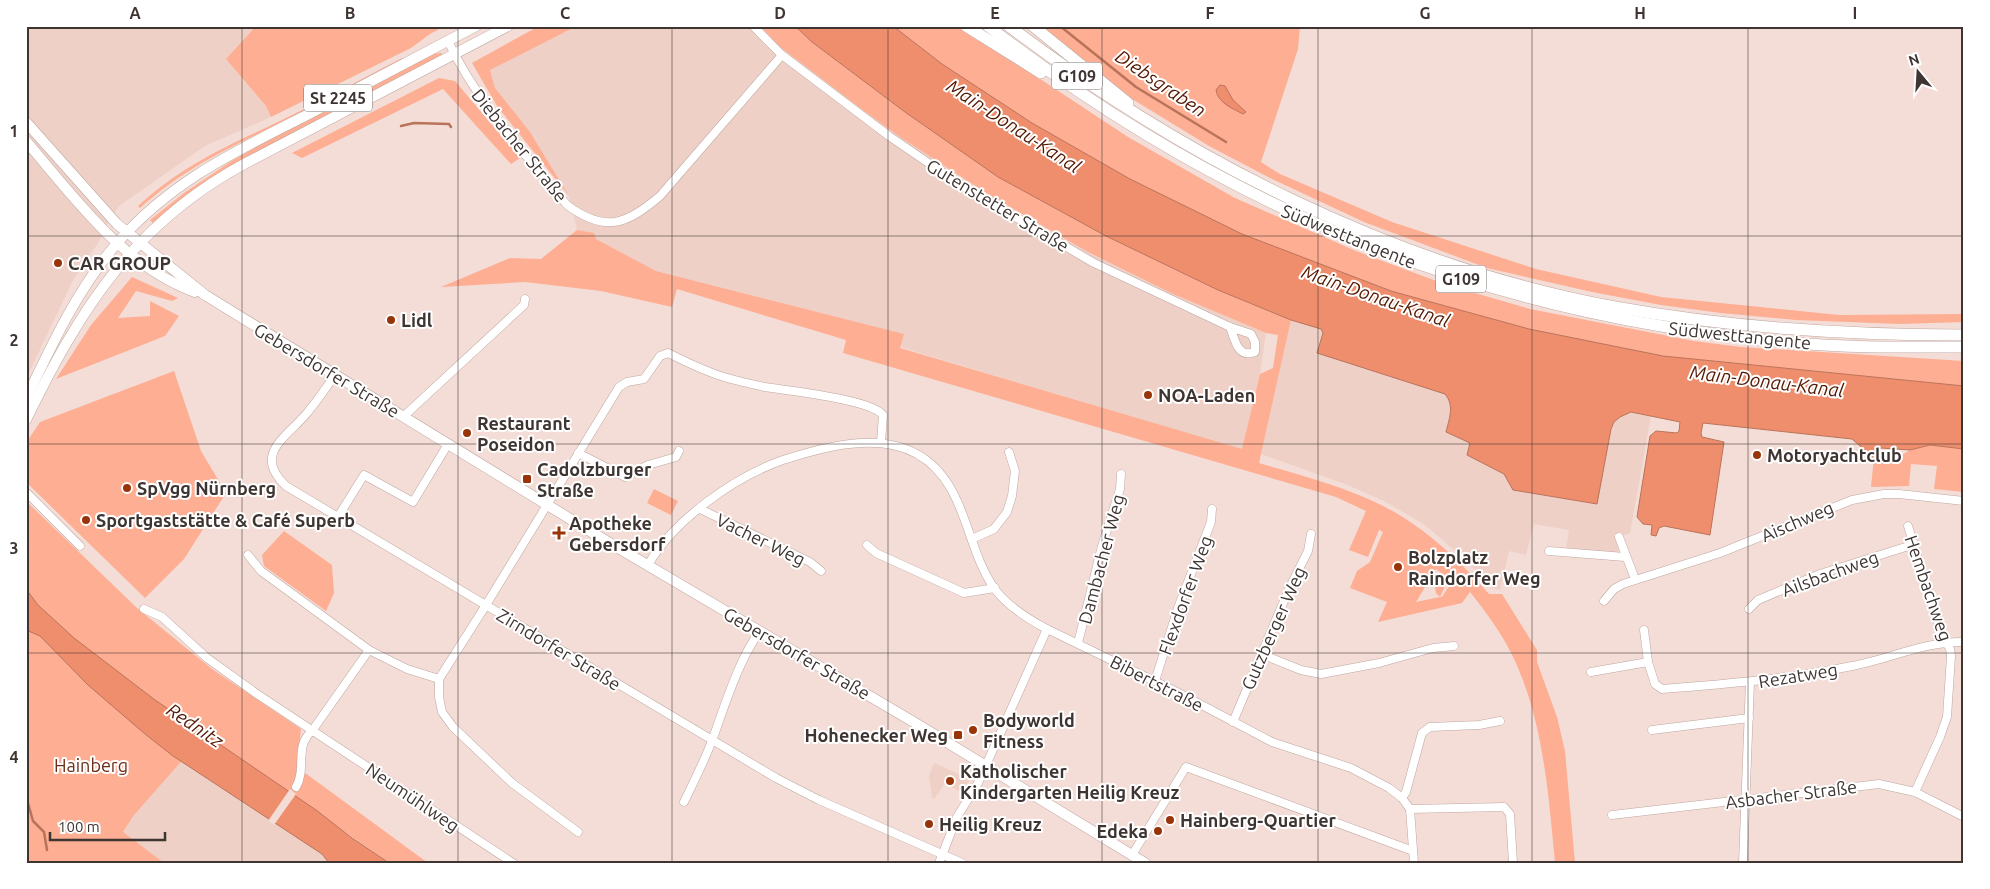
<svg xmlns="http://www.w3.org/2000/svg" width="1990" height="889" font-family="Ubuntu,sans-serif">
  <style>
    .built { fill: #eed0c6 }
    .green { fill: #fdae93; fill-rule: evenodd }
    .water { fill: #ef8e6d; stroke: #ba735b }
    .pier { fill: #f4ddd6 }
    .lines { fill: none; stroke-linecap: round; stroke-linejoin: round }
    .stream { stroke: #ba735b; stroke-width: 2.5 }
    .minor-casing { stroke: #bda7a0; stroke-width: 9 }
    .major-casing { stroke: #bda7a0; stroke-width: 11 }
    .highway-casing { stroke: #bda7a0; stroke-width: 12 }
    .minor { stroke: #fff; stroke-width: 8 }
    .major { stroke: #fff; stroke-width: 10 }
    .highway { stroke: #fff; stroke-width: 11 }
    .grid { fill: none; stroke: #3e3532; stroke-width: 1; stroke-opacity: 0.55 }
    .poi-dot { fill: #993408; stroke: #fff; stroke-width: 2 }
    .labels { text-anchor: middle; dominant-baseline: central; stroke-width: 4; stroke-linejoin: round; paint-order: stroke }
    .shield { fill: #fff; stroke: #787270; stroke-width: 1 }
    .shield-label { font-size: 16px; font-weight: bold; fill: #3e3532 }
    .street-label { font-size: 18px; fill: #3e3532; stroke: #fff }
    .poi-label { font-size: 18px; font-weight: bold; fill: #3e3532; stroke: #fff; text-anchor: start }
    .park-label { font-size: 18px; fill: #6a2d17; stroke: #fff }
    .water-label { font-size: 19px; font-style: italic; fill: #541902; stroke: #fff }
    .neatline { fill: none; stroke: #3e3532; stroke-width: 2 }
    .grid-label { font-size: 16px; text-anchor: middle; font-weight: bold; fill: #3e3532 }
  </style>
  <rect width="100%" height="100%" fill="#f4ddd6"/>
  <g class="built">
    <path d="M26,26H256L226,59L266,106L271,117L205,146L119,206L101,234L100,240L73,280L26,379Z"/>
    <path d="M577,26H760L780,47L860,108L900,137L991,196L1088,252L1173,294L1266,333L1260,374L1242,450L900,347L903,334L656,271L596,239L593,233L577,230L569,196L530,132L495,88L490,70Z"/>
    <path d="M1291,320L1321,329L1323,333L1317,353L1445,394L1451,401L1452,409L1446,432L1470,443L1467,455L1504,474L1611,429L1614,422L1620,417L1631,412L1651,416L1630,533L1619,537L1618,555L1566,550L1569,530L1534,524L1526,555L1509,551L1500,590L1492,588L1468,562L1425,525L1384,501L1345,484L1261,454Z"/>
    <path d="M173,756L322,854L329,863H132L114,846Z"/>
    <path d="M934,763L970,779L962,793L945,783L934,799L932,798L929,776Z"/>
  </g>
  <g class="green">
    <path d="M256,26H445L430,34L411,48L271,117L266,106L226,59Z"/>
    <path d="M539,26H577L490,70L495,88L530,132L569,196L497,106L472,63Z"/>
    <path d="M760,26H795L812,42L905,112L998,177L1106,236L1218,290L1291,320L1259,463C1300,475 1343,486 1381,505C1424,526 1458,559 1489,594H1502L1537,650V662L1557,717L1565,751L1575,863H1555C1548,788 1542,701 1501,635C1492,620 1481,606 1470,592L1462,603L1378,622L1387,602L1350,588L1357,571L1370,562L1383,532L1379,530L1368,557L1349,550L1366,511L1336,497L843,353L846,340L677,289L672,307L601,291L525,282L441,287L510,258L541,259L577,230L594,233L596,239L656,271L904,334L900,348L1242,449L1260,374L1273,368L1278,335L1266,333L1173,294L1088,252L991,196L900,137L860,108L780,47ZM1436,569L1448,578L1451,583L1442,597H1440L1447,582H1439L1435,588L1436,593L1440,597L1416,602Z"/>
    <path d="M893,26H960L1128,137L1235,198L1356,251L1447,285L1530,309L1694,341L1741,347L1964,361V386L1663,356L1529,329L1391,291L1242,234L1130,179L1032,123L942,64Z"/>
    <path d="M1038,26H1300L1298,49L1261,162L1280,174L1392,222L1536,269L1661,297L1839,315L1964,314V322L1900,324L1796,320L1721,313L1661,305L1592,292L1487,268L1364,222L1270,178L1209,146L1129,97Z"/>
    <path d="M440,53H442V56L230,167L186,195L153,223L150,220L184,193L230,162L270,139L433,54Z"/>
    <path d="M402,58L403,60C365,79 329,100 291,118C233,146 188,165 140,208L138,206C183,165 227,146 280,121C321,101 361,79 402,58Z"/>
    <path d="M439,78L455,81L520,158L511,164L443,89L302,158L292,153Z"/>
    <path d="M132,277L178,298L172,301L136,291L118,318L150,316V301L179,316L165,336L56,379L91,325Z"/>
    <path d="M174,371L201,451L226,493L184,559L145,598L26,482V443L40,422Z"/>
    <path d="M1930,445L1964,449V492L1934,489L1937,466L1911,464L1909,486L1871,487L1874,457L1897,458L1910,450Z"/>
    <path d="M654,489L678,501L671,515L647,503Z"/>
    <path d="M26,501L137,608L212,669L301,729L297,767L428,863H389L213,739L186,756L134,815L123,832L164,863H26Z"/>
    <path d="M284,531L332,565L334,593L326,611L264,566L262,555Z"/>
  </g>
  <g class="water">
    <path d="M795,26H893L942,64L1032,123L1130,179L1242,234L1391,291L1529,329L1663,356L1964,386V449L1930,445L1910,450L1881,448L1874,457L1866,456V451L1852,439L1703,423L1701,433L1702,437L1724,442L1710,535L1664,526L1659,528L1656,536L1651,535L1652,525L1643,524L1637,517L1650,436L1656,431L1677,433L1679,431L1680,422L1631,412L1620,417L1614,422L1611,429L1597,504L1513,490L1504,474L1467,455L1470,443L1446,432C1449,419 1455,406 1445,394L1317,353L1323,333L1321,329L1291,320L1218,290L1106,236L998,177L905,112L812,42Z"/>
    <path d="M1220,85L1225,86L1233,100L1246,112L1243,114C1232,108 1218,103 1216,90Z"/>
    <path d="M26,589L38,605L74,638L155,700L316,810L352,838L389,863H329L322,854L173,756L145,734L88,685L40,636L26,630Z"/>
  </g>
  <path class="pier" d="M290,789L296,794L274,825L268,821Z"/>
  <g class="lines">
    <g class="stream">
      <path d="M1060,26L1136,87L1226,142"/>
      <path d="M401,126L414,123L449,124L451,127"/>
      <path d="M26,796L33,821L44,832L47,850"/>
    </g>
    <defs>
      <g id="minor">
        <path d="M753,26L782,55L889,136L959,184L1094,263L1230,327L1251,334L1255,342V352C1237,359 1235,339 1230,327"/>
        <path d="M448,41C477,102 524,153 567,205C605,233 626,225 660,196L782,55"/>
        <path d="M335,375C326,388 317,401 307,413C287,437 252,454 286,486L776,778L819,800L962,863"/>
        <path d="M404,416L524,305L525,299"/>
        <path d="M578,453L625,477L648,465L676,457L679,451"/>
        <path d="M26,492L80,546"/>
        <path d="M700,509L810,562L821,571"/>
        <path d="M338,517L364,475L413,502L448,444"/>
        <path d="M1908,526L1942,636L1950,649L1951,656L1947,717L1940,737L1915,792"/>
        <path d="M1619,537L1635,579"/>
        <path d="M972,539L994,529L1007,512L1012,496L1015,471L1009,452"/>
        <path d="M867,545L876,553L964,593L995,588"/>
        <path d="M1549,551L1625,557"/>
        <path d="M248,555L261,571L369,650L407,669L439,679"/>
        <path d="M648,565C674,520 734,477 783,460C848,439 923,423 957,501C970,529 976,562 994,588C1007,606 1028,619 1047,629"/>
        <path d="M1604,601L1614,589L1623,584L1720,553L1852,500L1884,494H1899L1964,501"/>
        <path d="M144,609L162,617L207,658L257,694L513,863"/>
        <path d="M1749,609L1758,600L1820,574L1915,544"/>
        <path d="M1644,630L1648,662"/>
        <path d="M1078,643L1102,546L1120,489L1121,474"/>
        <path d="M1261,654L1301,670L1321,674L1379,663L1433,648L1454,646"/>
        <path d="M1591,672L1648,662L1655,684L1662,689C1726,684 1789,679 1852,666C1889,659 1926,641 1964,642"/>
        <path d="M1155,681L1178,608L1211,522L1212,509"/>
        <path d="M1233,722L1289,589L1308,551L1311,534"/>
        <path d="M1652,730L1749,718"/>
        <path d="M296,787C307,768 294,746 312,731L369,650"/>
        <path d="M1402,798L1406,792L1422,733L1430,727L1479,725L1500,721"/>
        <path d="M684,802C694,781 705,760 713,738C725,705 739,659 760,631"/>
        <path d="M1410,809L1504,807L1510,814L1513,863"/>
        <path d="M1612,815L1879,784L1915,792L1964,817"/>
        <path d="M578,832L512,783L453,727L442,712L439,697V679L486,605L619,387L627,382L644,379L660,356L668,353C686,362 704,371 724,377C737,381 751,384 765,387C788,391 870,399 883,415L881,442"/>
        <path d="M1132,855L1186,767L1413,851"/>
        <path d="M939,863L957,817L978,783L1047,629L1177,692L1272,742L1351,768L1389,788L1402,798L1410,809L1414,863"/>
        <path d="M1743,863L1750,682"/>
      </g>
      <g id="major">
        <path d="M26,122L117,224L205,295L598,536L917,724L1145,863"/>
        <path d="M26,141C74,197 123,266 195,292"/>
        <path d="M26,399C52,344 78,288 118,242C172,181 234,152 305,116C362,86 419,56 476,26"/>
        <path d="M26,420C80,309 134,223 246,163L508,26"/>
      </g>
      <g id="highway">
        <path d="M966,26L1041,73"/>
        <path d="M988,26C1231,213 1489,317 1795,343C1851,348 1908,347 1964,347"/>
        <path d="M1009,26C1186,160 1396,267 1615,307C1731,328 1847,335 1964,335"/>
        <path d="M1033,26L1128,103"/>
      </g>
    </defs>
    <use href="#minor" class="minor-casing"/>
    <use href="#major" class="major-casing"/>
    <use href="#highway" class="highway-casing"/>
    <use href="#minor" class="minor"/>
    <use href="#major" class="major"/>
    <use href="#highway" class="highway"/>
  </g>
  <path class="grid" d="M242,26V863M458,26V863M672,26V863M888,26V863M1102,26V863M1318,26V863M1532,26V863M1748,26V863M26,236H1964M26,444H1964M26,653H1964"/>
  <g class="poi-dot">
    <circle cx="58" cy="263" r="5"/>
    <circle cx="391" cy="320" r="5"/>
    <circle cx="1148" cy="395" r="5"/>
    <circle cx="467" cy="433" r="5"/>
    <circle cx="1757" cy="455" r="5"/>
    <rect x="522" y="474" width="10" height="10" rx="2.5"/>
    <circle cx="127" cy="488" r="5"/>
    <circle cx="86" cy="520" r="5"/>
    <path d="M556.5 525.5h5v5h5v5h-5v5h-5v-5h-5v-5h5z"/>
    <circle cx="1398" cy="567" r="5"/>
    <circle cx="973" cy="730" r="5"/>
    <rect x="953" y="730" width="10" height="10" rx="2.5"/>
    <circle cx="950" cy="781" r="5"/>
    <circle cx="1170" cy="820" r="5"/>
    <circle cx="929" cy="824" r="5"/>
    <circle cx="1158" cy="831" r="5"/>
  </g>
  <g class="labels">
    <g class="shield">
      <rect x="1052" y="62.5" width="50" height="27" rx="4"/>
      <rect x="304" y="84.5" width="68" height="27" rx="4"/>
      <rect x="1436" y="265.5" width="50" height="27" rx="4"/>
    </g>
    <g class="shield-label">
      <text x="1077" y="76">G109</text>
      <text x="338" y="98">St 2245</text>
      <text x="1461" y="279">G109</text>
    </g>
    <g class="street-label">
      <text transform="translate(520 145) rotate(51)">Diebacher Straße</text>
      <text transform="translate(998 205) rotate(31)">Gutenstetter Straße</text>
      <text transform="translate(1349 236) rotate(22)">Südwesttangente</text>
      <text transform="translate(1740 335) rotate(6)">Südwesttangente</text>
      <text transform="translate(327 370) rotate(31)">Gebersdorfer Straße</text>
      <text transform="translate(1797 521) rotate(-23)">Aischweg</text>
      <text transform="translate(761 539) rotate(26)">Vacher Weg</text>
      <text transform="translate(1101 559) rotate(-75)">Dambacher Weg</text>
      <text transform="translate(1830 573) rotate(-20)">Ailsbachweg</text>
      <text transform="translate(1929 588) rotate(71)">Hembachweg</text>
      <text transform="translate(1185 595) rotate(-70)">Flexdorfer Weg</text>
      <text transform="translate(1273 628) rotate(-66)">Gutzberger Weg</text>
      <text transform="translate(559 649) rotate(31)">Zirndorfer Straße</text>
      <text transform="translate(797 653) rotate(30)">Gebersdorfer Straße</text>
      <text transform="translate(1798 675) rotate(-9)">Rezatweg</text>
      <text transform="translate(1157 683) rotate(27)">Bibertstraße</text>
      <text transform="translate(1791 794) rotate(-7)">Asbacher Straße</text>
      <text transform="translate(413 797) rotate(34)">Neumühlweg</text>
    </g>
    <g class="poi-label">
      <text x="68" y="263">CAR GROUP</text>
      <text x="401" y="320">Lidl</text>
      <text x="1158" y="395">NOA-Laden</text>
      <text x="477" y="423">Restaurant<tspan x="477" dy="21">Poseidon</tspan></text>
      <text x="1767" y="455">Motoryachtclub</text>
      <text x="537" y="469">Cadolzburger<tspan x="537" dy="21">Straße</tspan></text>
      <text x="137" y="488">SpVgg Nürnberg</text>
      <text x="96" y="520">Sportgaststätte &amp; Café Superb</text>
      <text x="569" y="523">Apotheke<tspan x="569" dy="21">Gebersdorf</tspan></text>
      <text x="1408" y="557">Bolzplatz<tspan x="1408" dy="21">Raindorfer Weg</tspan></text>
      <text x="983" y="720">Bodyworld<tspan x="983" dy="21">Fitness</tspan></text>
      <text x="948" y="735" text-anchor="end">Hohenecker Weg</text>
      <text x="960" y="771">Katholischer<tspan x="960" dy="21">Kindergarten Heilig Kreuz</tspan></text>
      <text x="1180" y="820">Hainberg-Quartier</text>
      <text x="939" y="824">Heilig Kreuz</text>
      <text x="1148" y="831" text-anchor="end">Edeka</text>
    </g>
    <g class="park-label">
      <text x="91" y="765">Hainberg</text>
    </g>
    <g class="water-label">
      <text transform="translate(1161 83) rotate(34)">Diebsgraben</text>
      <text transform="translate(1014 126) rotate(33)">Main-Donau-Kanal</text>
      <text transform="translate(1376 296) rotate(19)">Main-Donau-Kanal</text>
      <text transform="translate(1767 381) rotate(7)">Main-Donau-Kanal</text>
      <text transform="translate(195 725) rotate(34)">Rednitz</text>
    </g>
  </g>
  <rect width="1990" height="889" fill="none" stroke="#ffffff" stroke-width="55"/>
  <g transform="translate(1918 72) rotate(342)" stroke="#ffffff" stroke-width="4" paint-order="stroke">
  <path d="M0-4L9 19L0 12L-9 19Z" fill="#3e3532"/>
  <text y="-8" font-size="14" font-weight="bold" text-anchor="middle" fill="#3e3532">N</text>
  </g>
  <path d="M50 832v8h115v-8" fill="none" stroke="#3e3532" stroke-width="2.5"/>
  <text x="58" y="832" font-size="15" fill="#3e3532" stroke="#ffffff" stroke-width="4" paint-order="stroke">100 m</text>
  <rect x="28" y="28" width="1934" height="834" class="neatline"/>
  <g class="grid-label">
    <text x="135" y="19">A</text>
    <text x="350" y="19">B</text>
    <text x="565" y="19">C</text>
    <text x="780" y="19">D</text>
    <text x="995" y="19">E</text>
    <text x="1210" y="19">F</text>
    <text x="1425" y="19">G</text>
    <text x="1640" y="19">H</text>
    <text x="1855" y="19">I</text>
    <text x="14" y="137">1</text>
    <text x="14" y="346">2</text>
    <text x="14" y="554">3</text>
    <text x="14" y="763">4</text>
  </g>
</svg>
